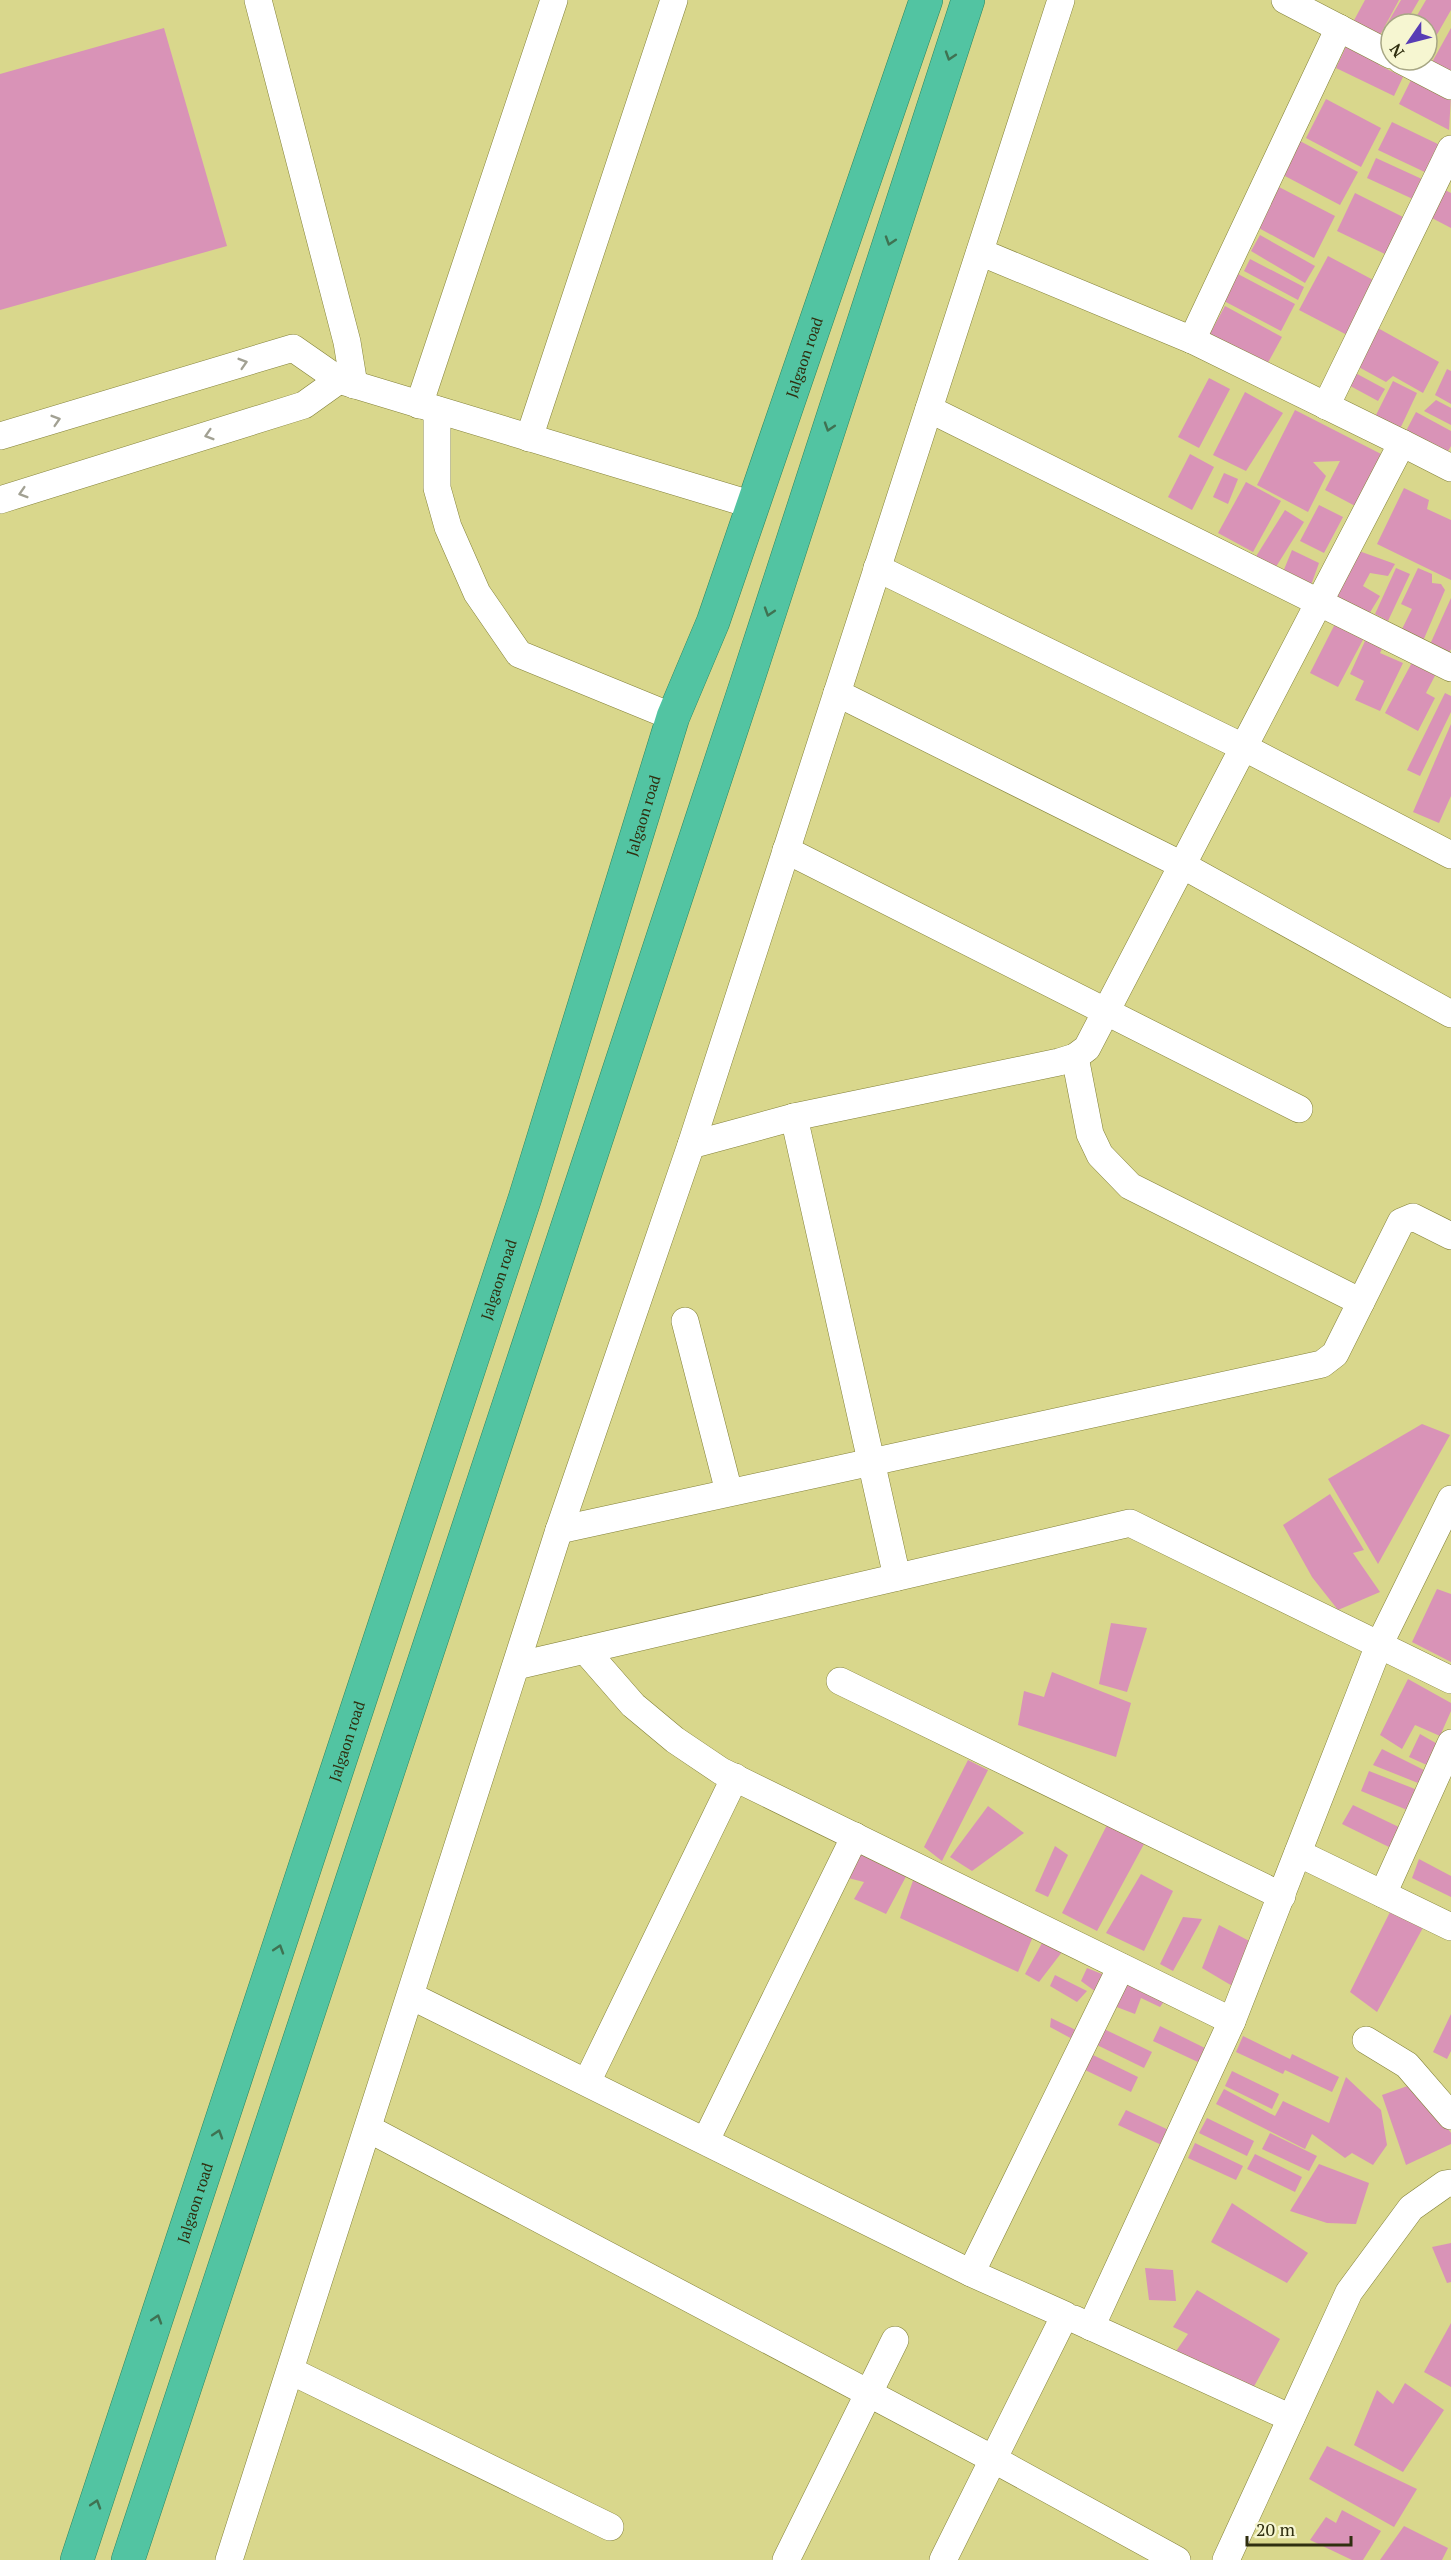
<svg xmlns="http://www.w3.org/2000/svg" width="1451" height="2560" font-family="'PT Serif',serif">
  <style>
    .building { fill: #d993b7 }
    .lines { fill: none; stroke-linecap: round; stroke-linejoin: round }
    .minor-casing { stroke: #838138; stroke-width: 28 }
    .trunk-casing { stroke: #2a865f; stroke-width: 34 }
    .minor { stroke: #fff; stroke-width: 27 }
    .trunk { stroke: #52c4a2; stroke-width: 33 }
    .oneway { stroke: #3f7252 }
    .oneway2 { stroke: #a2a193 }
    .labels { text-anchor: middle; dominant-baseline: central; stroke-width: 5; stroke-linejoin: round; paint-order: stroke }
    .street-label { font-size: 15px; fill: #302f10; stroke: #f6f6d1 }
  </style>
  <rect width="100%" height="100%" fill="#d9d78c"/>
  <g class="building">
    <path d="M1365,0H1399L1378,39L1352,24Z"/>
    <path d="M1401,0H1419L1405,24H1391V28L1387,24Z"/>
    <path d="M1426,0H1451V10L1427,52V24H1412Z"/>
    <path d="M164,28L227,246L0,310V74Z"/>
    <path d="M1451,28V74L1431,64Z"/>
    <path d="M1349,40L1382,57L1379,65L1403,77L1394,96L1336,68Z"/>
    <path d="M1413,76L1451,96L1449,130L1399,104Z"/>
    <path d="M1326,99L1381,128L1361,167L1306,138Z"/>
    <path d="M1392,122L1444,147L1431,175L1378,150Z"/>
    <path d="M1300,141L1358,172L1340,205L1283,175Z"/>
    <path d="M1376,158L1424,180L1415,200L1367,178Z"/>
    <path d="M1279,187L1335,216L1314,258L1257,227Z"/>
    <path d="M1445,190L1451,193V228L1430,217Z"/>
    <path d="M1355,193L1407,219L1389,256L1337,231Z"/>
    <path d="M1260,235L1315,266L1305,283L1251,251Z"/>
    <path d="M1328,256L1377,282L1349,336L1299,310Z"/>
    <path d="M1250,259L1304,287L1298,300L1244,271Z"/>
    <path d="M1238,274L1295,304L1281,331L1224,301Z"/>
    <path d="M1225,306L1282,337L1265,368L1208,337Z"/>
    <path d="M1376,327L1439,362L1423,393L1393,376L1386,382L1355,365Z"/>
    <path d="M1348,369L1385,389L1378,401L1341,381Z"/>
    <path d="M1447,369L1451,371V404L1435,395Z"/>
    <path d="M1209,378L1230,389L1199,448L1178,437Z"/>
    <path d="M1393,381L1417,393L1399,431L1374,419Z"/>
    <path d="M1245,392L1283,413L1246,471L1213,455Z"/>
    <path d="M1436,400L1451,408V425L1424,411Z"/>
    <path d="M1295,410L1385,456L1359,508L1325,490L1340,461L1313,462L1326,476L1308,512L1257,485Z"/>
    <path d="M1416,412L1451,431V446L1447,453L1406,431Z"/>
    <path d="M1190,454L1214,467L1192,510L1168,497Z"/>
    <path d="M1224,473L1238,479L1228,504L1213,497Z"/>
    <path d="M1246,482L1281,501L1253,552L1218,533Z"/>
    <path d="M1404,488L1429,500L1427,509L1451,520V580L1377,544Z"/>
    <path d="M1319,505L1343,517L1324,553L1300,541Z"/>
    <path d="M1285,510L1304,522L1274,570L1255,558Z"/>
    <path d="M1292,550L1319,563L1310,588L1283,572Z"/>
    <path d="M1359,551L1395,564L1388,576L1370,573L1363,586L1380,596L1366,619L1332,599Z"/>
    <path d="M1396,568L1410,574L1388,621L1375,614Z"/>
    <path d="M1418,568L1432,574V583L1441,584L1445,590L1423,641L1401,631L1412,609L1401,604Z"/>
    <path d="M1451,598V649L1446,659L1427,651Z"/>
    <path d="M1337,620L1366,634L1338,687L1310,673Z"/>
    <path d="M1370,630L1387,638L1380,653L1403,663L1380,711L1355,700L1364,681L1350,674Z"/>
    <path d="M1416,655L1439,668L1426,693L1435,698L1418,731L1385,713Z"/>
    <path d="M1445,693L1451,696V712L1420,776L1407,770Z"/>
    <path d="M1451,724V796L1439,823L1413,812Z"/>
    <path d="M1422,1424L1450,1435L1378,1564L1328,1479Z"/>
    <path d="M1330,1494L1364,1550L1353,1553L1380,1592L1338,1610L1312,1577L1283,1525Z"/>
    <path d="M1437,1589L1451,1594V1662L1412,1642Z"/>
    <path d="M1111,1623L1147,1628L1127,1692L1099,1684Z"/>
    <path d="M1052,1672L1131,1703L1116,1757L1018,1725L1024,1691L1044,1697Z"/>
    <path d="M1408,1679L1451,1703V1711L1440,1736L1415,1725L1402,1749L1380,1735Z"/>
    <path d="M1420,1734L1441,1746L1429,1766L1409,1757Z"/>
    <path d="M1382,1749L1428,1772L1418,1783L1373,1765Z"/>
    <path d="M968,1760L988,1770L942,1861L924,1847Z"/>
    <path d="M1369,1771L1420,1791L1412,1812L1361,1791Z"/>
    <path d="M1353,1805L1405,1830L1395,1850L1342,1824Z"/>
    <path d="M988,1806L1024,1833L972,1871L950,1857Z"/>
    <path d="M1107,1825L1144,1844L1097,1931L1062,1913Z"/>
    <path d="M856,1843L910,1869L886,1914L854,1899L864,1882L844,1877Z"/>
    <path d="M1055,1846L1068,1855L1048,1897L1035,1891Z"/>
    <path d="M1419,1859L1451,1876V1897L1412,1878Z"/>
    <path d="M916,1872L1034,1934L1018,1972L900,1918Z"/>
    <path d="M1141,1874L1173,1891L1144,1951L1106,1933Z"/>
    <path d="M1393,1906L1425,1924L1377,2012L1350,1992Z"/>
    <path d="M1183,1917L1202,1919L1173,1971L1160,1964Z"/>
    <path d="M1219,1925L1253,1943L1234,1987L1202,1968Z"/>
    <path d="M1042,1943L1062,1952L1039,1982L1025,1974Z"/>
    <path d="M1087,1968L1107,1976L1096,1992L1081,1981Z"/>
    <path d="M1055,1975L1087,1991L1077,2002L1050,1986Z"/>
    <path d="M1126,1980L1165,2000L1160,2007L1141,1998L1135,2014L1114,2006Z"/>
    <path d="M1451,2014V2051L1447,2059L1433,2052Z"/>
    <path d="M1051,2018L1082,2033L1076,2041L1050,2027Z"/>
    <path d="M1160,2026L1207,2049L1200,2063L1153,2041Z"/>
    <path d="M1104,2029L1152,2052L1144,2068L1097,2045Z"/>
    <path d="M1243,2036L1290,2059L1292,2054L1339,2077L1332,2092L1285,2070L1283,2074L1236,2052Z"/>
    <path d="M1091,2054L1138,2077L1131,2092L1083,2069Z"/>
    <path d="M1232,2071L1279,2094L1272,2109L1225,2086Z"/>
    <path d="M1346,2077L1381,2110L1387,2145L1373,2165L1352,2153L1345,2158L1312,2134L1305,2149L1216,2104L1224,2089L1275,2116L1283,2101L1329,2123Z"/>
    <path d="M1416,2083L1451,2133V2144L1406,2165L1382,2095Z"/>
    <path d="M1126,2110L1173,2132L1166,2147L1118,2125Z"/>
    <path d="M1207,2118L1254,2141L1247,2156L1199,2133Z"/>
    <path d="M1270,2133L1317,2156L1309,2171L1262,2149Z"/>
    <path d="M1195,2143L1243,2166L1236,2180L1188,2158Z"/>
    <path d="M1255,2154L1302,2177L1295,2192L1247,2169Z"/>
    <path d="M1319,2164L1369,2183L1356,2224L1327,2223L1290,2211Z"/>
    <path d="M1232,2203L1308,2253L1287,2283L1211,2242Z"/>
    <path d="M1451,2243V2282L1447,2283L1432,2247Z"/>
    <path d="M1145,2268L1173,2270L1176,2301L1149,2300Z"/>
    <path d="M1197,2290L1280,2339L1251,2392L1174,2354L1188,2334L1173,2327Z"/>
    <path d="M1451,2323V2387L1424,2372Z"/>
    <path d="M1405,2383L1444,2410L1403,2472L1354,2445L1377,2390L1393,2404Z"/>
    <path d="M1327,2446L1417,2489L1394,2527L1309,2479Z"/>
    <path d="M1342,2510L1381,2531L1363,2560H1352L1310,2540L1326,2517L1336,2523Z"/>
    <path d="M1404,2526L1448,2548L1442,2560H1380Z"/>
  </g>
  <g class="lines">
    <defs>
      <g id="minor">
        <path d="M258,0L347,342L354,385"/>
        <path d="M1285,0L1391,55"/>
        <path d="M1401,60L1451,86"/>
        <path d="M980,252L1192,340L1402,443"/>
        <path d="M1192,340L1339,28"/>
        <path d="M419,405L554,0"/>
        <path d="M1326,406L1451,149"/>
        <path d="M929,409L1451,668"/>
        <path d="M437,410V488L448,527L477,593L519,654L673,717"/>
        <path d="M0,436L293,348L339,380L753,505"/>
        <path d="M529,438L674,0"/>
        <path d="M0,500L304,405L339,380"/>
        <path d="M877,568L1245,748L1451,855"/>
        <path d="M837,693L1184,866L1451,1014"/>
        <path d="M786,850L1299,1109"/>
        <path d="M1075,1057L1090,1134L1100,1155L1130,1186L1361,1302"/>
        <path d="M794,1117L897,1577"/>
        <path d="M691,1145L794,1117L1059,1062L1075,1057L1087,1048L1402,443L1451,468"/>
        <path d="M685,1321L729,1492"/>
        <path d="M559,1530L1322,1364L1335,1354L1401,1222L1413,1217L1451,1236"/>
        <path d="M585,1650L633,1705L675,1740L721,1771L1232,2021"/>
        <path d="M516,1666L1130,1523L1451,1680"/>
        <path d="M840,1681L1282,1896"/>
        <path d="M1298,1853L1451,1927"/>
        <path d="M1383,1894L1451,1743"/>
        <path d="M411,1996L971,2273L1065,2315L943,2560"/>
        <path d="M1366,2040L1407,2065L1451,2116"/>
        <path d="M587,2082L735,1777"/>
        <path d="M369,2129L993,2459L1177,2560"/>
        <path d="M706,2140L855,1836"/>
        <path d="M971,2273L1121,1967"/>
        <path d="M1074,2319L1291,2418"/>
        <path d="M1091,2327L1232,2021L1379,1645L1451,1499"/>
        <path d="M291,2371L610,2527"/>
        <path d="M229,2560L559,1530L691,1145L1061,0"/>
        <path d="M786,2560L895,2340"/>
        <path d="M1226,2560L1349,2292L1411,2208L1445,2184L1451,2183"/>
      </g>
      <g id="trunk">
        <path id="s1" d="M77,2560L525,1198L673,717L713,622L926,0"/>
        <path d="M128,2560L746,685L968,0"/>
      </g>
    </defs>
    <use href="#minor" class="minor-casing"/>
    <use href="#trunk" class="trunk-casing"/>
    <use href="#minor" class="minor"/>
    <use href="#trunk" class="trunk"/>
  </g>
  <defs><path id="oneway-chevron" d="M-2-3.5L2.5 0L-2 3.5" fill="none" stroke-width="1.6" stroke-linecap="round" stroke-linejoin="round" transform="scale(1.5)"/></defs>
  <g class="oneway">
    <use href="#oneway-chevron" transform="translate(950 56) rotate(108)"/>
    <use href="#oneway-chevron" transform="translate(890 241) rotate(108)"/>
    <use href="#oneway-chevron" transform="translate(829 427) rotate(108)"/>
    <use href="#oneway-chevron" transform="translate(769 612) rotate(108)"/>
    <use href="#oneway-chevron" transform="translate(279 1949) rotate(-72)"/>
    <use href="#oneway-chevron" transform="translate(218 2134) rotate(-72)"/>
    <use href="#oneway-chevron" transform="translate(157 2319) rotate(-72)"/>
    <use href="#oneway-chevron" transform="translate(96 2504) rotate(-72)"/>
  </g>
  <g class="oneway2">
    <use href="#oneway-chevron" transform="translate(243 363) rotate(-17)"/>
    <use href="#oneway-chevron" transform="translate(56 420) rotate(-17)"/>
    <use href="#oneway-chevron" transform="translate(209 435) rotate(163)"/>
    <use href="#oneway-chevron" transform="translate(23 493) rotate(163)"/>
  </g>
  <g class="labels">
    <g class="street-label">
      <text stroke="none"><textPath href="#s1" startOffset="2320">Jalgaon road</textPath></text>
      <text stroke="none"><textPath href="#s1" startOffset="1834">Jalgaon road</textPath></text>
      <text stroke="none"><textPath href="#s1" startOffset="1348">Jalgaon road</textPath></text>
      <text stroke="none"><textPath href="#s1" startOffset="862">Jalgaon road</textPath></text>
      <text stroke="none"><textPath href="#s1" startOffset="376">Jalgaon road</textPath></text>
    </g>
  </g>
  <g transform="translate(1409 42) rotate(235)"><circle r="28" fill="#f6f6d1" stroke="#a7a684" stroke-width="1.5"/>
  <path d="M0-4.5L10 22L0 15L-10 22Z" fill="#583db5"/>
  <text y="-9" font-size="16" font-weight="bold" text-anchor="middle" fill="#302f10">N</text>
  </g>
  <path d="M1247 2536v9h104v-9" fill="none" stroke="#302f10" stroke-width="3"/>
  <text x="1256" y="2536" font-size="18" fill="#302f10" stroke="#f6f6d1" stroke-width="4.5" paint-order="stroke">20 m</text>
</svg>
